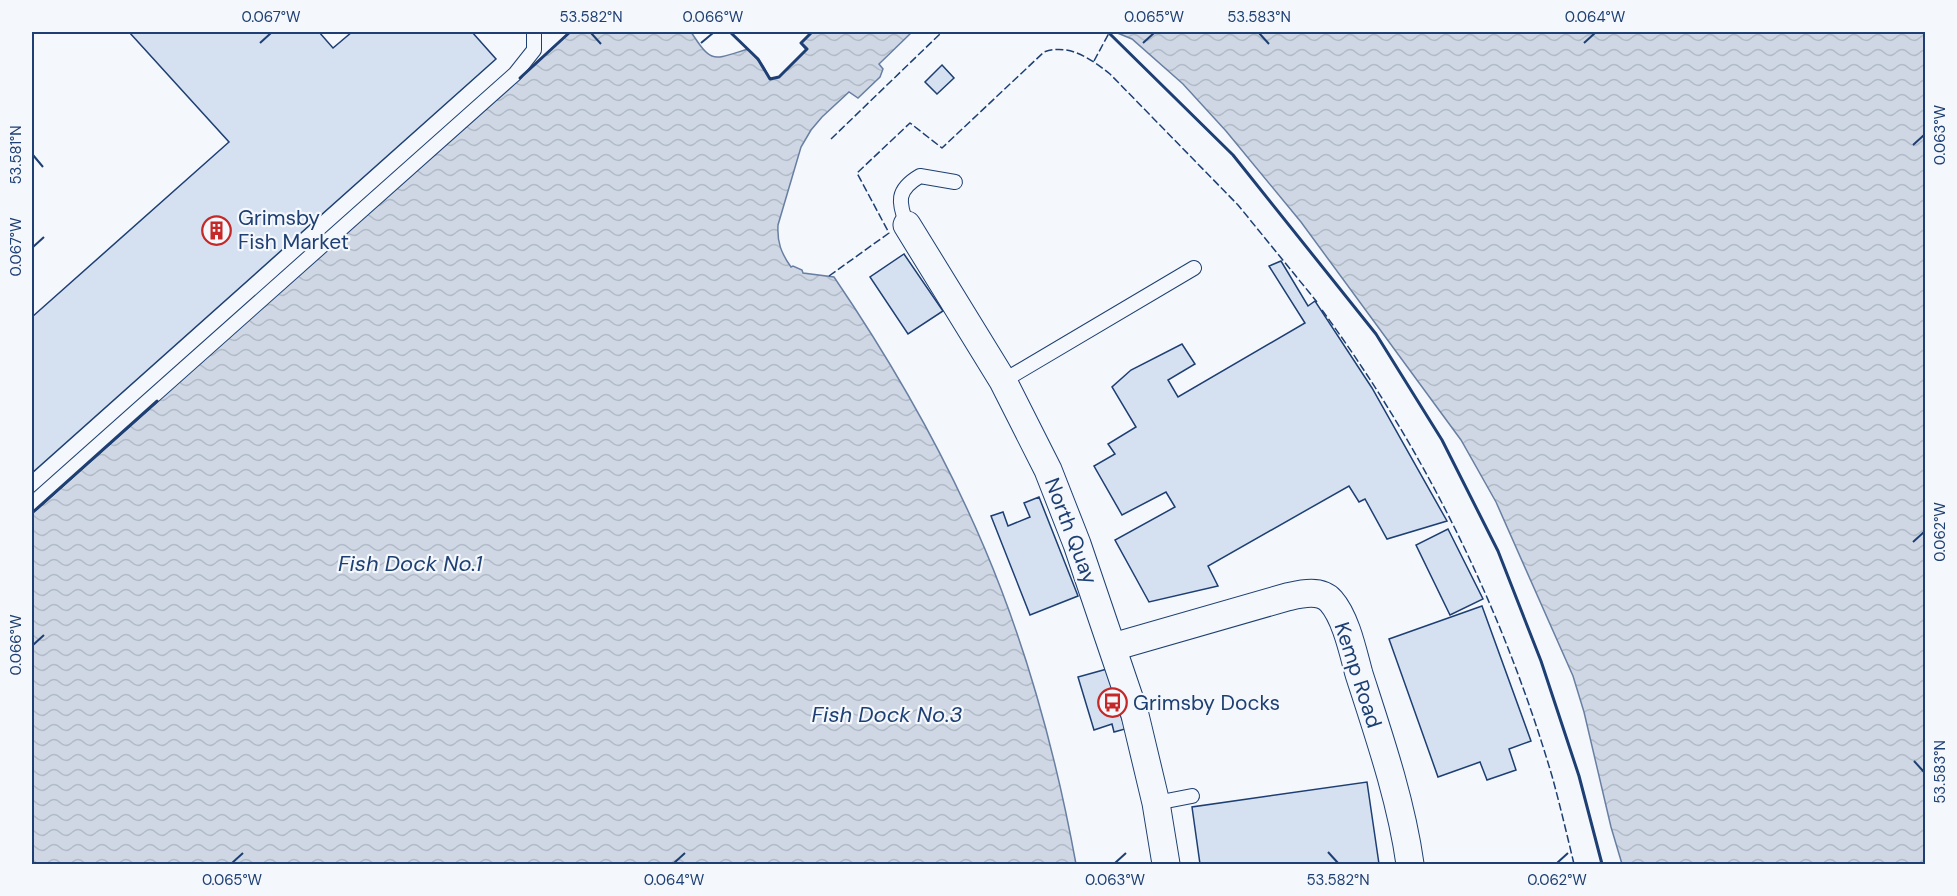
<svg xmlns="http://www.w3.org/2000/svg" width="1957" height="896" font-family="'DM Sans',sans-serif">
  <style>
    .water { fill: url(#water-waves); stroke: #687fa3; stroke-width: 1.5 }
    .building { fill: #d5e0f0; stroke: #1d3f73; stroke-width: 1.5 }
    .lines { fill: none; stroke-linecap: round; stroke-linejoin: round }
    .lane-casing { stroke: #1d3f73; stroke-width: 16 }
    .street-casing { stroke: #1d3f73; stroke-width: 29 }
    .lane { stroke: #f4f7fb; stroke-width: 14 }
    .street { stroke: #f4f7fb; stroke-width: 27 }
    .fence { stroke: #1d3f73; stroke-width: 1.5; stroke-dasharray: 8 3; stroke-linecap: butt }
    .wall { stroke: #1d3f73; stroke-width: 3 }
    .ticks { fill: none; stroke: #1d3f73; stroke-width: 2 }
    .labels { text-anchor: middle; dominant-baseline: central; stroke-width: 4.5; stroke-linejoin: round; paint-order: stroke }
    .poi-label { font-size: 21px; fill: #1d3f73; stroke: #f4f7fb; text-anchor: start }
    .street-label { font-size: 21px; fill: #1d3f73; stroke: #f4f7fb }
    .water-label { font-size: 22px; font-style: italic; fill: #1d3f73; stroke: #f4f7fb }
    .neatline { fill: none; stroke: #1d3f73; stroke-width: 2 }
    .ticks-label { font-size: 15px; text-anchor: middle; fill: #1d3f73 }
  </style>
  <defs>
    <pattern id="water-waves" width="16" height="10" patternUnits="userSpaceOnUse" patternTransform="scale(1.5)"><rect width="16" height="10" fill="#cfd7e4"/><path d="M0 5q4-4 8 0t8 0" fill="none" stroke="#b1bac7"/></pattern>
  </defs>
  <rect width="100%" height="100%" fill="#f4f7fb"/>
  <g class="water">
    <path d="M570,32H691C712,64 712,60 748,49L763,66L770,79L779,77L806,50L801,43L812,32H912L879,64L883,69L880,77L858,98L849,92L822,117L811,130L801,147L778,225C777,242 781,253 791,267L793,266L802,270L803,273L834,277C900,374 959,479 1001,589C1035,678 1059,771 1076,864H32V513Z"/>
    <path d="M1115,32H1925V864H1622L1611,827L1584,712L1573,676L1496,502L1461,440L1301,222L1226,131L1183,84L1132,39Z"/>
  </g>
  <g class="building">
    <path d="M129,32H319L333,48L352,32H472L496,59L32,473V317L229,142Z"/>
    <path d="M942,65L954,78L937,94L925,82Z"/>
    <path d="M904,254L943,311L908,334L870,277Z"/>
    <path d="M1281,261L1308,306L1315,301L1372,388L1447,521L1387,539L1365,499L1359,502L1349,486L1208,566L1218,586L1149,602L1115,540L1175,507L1166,492L1122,515L1094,466L1115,454L1108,444L1136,427L1112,387L1131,370L1182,344L1195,364L1168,380L1178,397L1305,323L1269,266Z"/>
    <path d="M1039,497L1078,596L1030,615L991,516L1003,512L1008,526L1030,517L1024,503Z"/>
    <path d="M1448,529L1483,599L1450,615L1416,545Z"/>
    <path d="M1482,606L1531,741L1509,749L1516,770L1487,780L1480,762L1438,777L1389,639Z"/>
    <path d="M1107,669L1125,729L1114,732L1112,724L1094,730L1078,677Z"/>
    <path d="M1367,782L1379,864H1200L1192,807Z"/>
  </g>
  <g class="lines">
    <defs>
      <g id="lane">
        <path d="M907,225C898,202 896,190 920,176L955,182"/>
        <path d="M1003,381L1194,268"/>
        <path d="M32,504L515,74L534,50V32"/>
        <path d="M1156,803L1192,796"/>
      </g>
      <g id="street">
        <path d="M907,225L1003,381L1048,470L1077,544L1135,715L1156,803L1166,864"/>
        <path d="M1113,647L1287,597C1301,594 1320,589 1331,601C1346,618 1353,652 1359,674C1379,736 1401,800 1410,864"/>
      </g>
    </defs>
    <use href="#lane" class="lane-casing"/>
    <use href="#street" class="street-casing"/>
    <use href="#lane" class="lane"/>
    <use href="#street" class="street"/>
    <g class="fence">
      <path d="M1094,61L1109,33"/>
      <path d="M831,139L942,32"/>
      <path d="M829,276L889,233L857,173L910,123L942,148L1044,52C1069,43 1091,59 1110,74L1238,205L1317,302"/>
      <path d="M1322,310C1425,450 1503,610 1552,776C1560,805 1567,835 1574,864"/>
    </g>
    <g class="wall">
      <path d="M730,32L758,59L770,79L779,77L807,49L801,43L812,32"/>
      <path d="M1105,32L1109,33L1233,155L1376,334L1442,440L1498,551L1541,661L1579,776L1602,864"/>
      <path d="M520,78L570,32"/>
      <path d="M32,513L157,401"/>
    </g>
  </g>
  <path class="ticks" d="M591,33L601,44M1259,33L1269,44M260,43L271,33M701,43L713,33M1143,43L1154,33M1584,43L1595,33M1913,145L1924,135M33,155L43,167M33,247L44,237M1913,542L1924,532M33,645L44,635M1914,761L1924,772M1328,852L1338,863M232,863L243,853M674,863L685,853M1115,863L1126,853M1557,863L1568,853"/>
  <defs>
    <symbol id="building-ring" viewBox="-11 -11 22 22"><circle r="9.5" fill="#f4f7fb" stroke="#c62828" stroke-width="1.5"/><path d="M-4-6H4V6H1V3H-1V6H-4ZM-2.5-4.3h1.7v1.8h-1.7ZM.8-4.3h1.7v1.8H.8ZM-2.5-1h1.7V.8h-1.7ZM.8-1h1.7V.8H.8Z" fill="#c62828"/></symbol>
    <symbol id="bus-ring" viewBox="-11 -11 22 22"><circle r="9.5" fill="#f4f7fb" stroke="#c62828" stroke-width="1.5"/><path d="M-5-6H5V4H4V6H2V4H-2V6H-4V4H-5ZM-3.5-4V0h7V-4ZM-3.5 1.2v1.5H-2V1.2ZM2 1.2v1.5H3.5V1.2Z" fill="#c62828"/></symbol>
  </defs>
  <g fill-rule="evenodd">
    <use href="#building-ring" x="200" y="214" width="33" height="33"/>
    <use href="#bus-ring" x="1096" y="686" width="33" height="33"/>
  </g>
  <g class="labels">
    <g class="poi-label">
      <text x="238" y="218">Grimsby<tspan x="238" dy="24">Fish Market</tspan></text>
      <text x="1133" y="703">Grimsby Docks</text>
    </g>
    <g class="street-label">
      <text transform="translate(1071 531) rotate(69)">North Quay</text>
      <text transform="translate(1358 675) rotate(72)">Kemp Road</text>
    </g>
    <g class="water-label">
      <text x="410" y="563">Fish Dock No.1</text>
      <text x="887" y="714">Fish Dock No.3</text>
    </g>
  </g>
  <rect width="1957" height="896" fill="none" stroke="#f4f7fb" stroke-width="66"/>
  <rect x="33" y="33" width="1891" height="830" class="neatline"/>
  <g class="ticks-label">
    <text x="271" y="22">0.067°W</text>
    <text x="591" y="22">53.582°N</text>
    <text x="713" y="22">0.066°W</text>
    <text x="1154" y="22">0.065°W</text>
    <text x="1259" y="22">53.583°N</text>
    <text x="1595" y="22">0.064°W</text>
    <text transform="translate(1940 135) rotate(-90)" y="5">0.063°W</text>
    <text transform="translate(16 155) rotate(-90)" y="5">53.581°N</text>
    <text transform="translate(16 247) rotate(-90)" y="5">0.067°W</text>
    <text transform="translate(1940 532) rotate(-90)" y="5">0.062°W</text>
    <text transform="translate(16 645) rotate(-90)" y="5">0.066°W</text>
    <text transform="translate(1940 772) rotate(-90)" y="5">53.583°N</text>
    <text x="232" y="885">0.065°W</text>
    <text x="674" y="885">0.064°W</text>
    <text x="1115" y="885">0.063°W</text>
    <text x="1338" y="885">53.582°N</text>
    <text x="1557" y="885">0.062°W</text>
  </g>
</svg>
